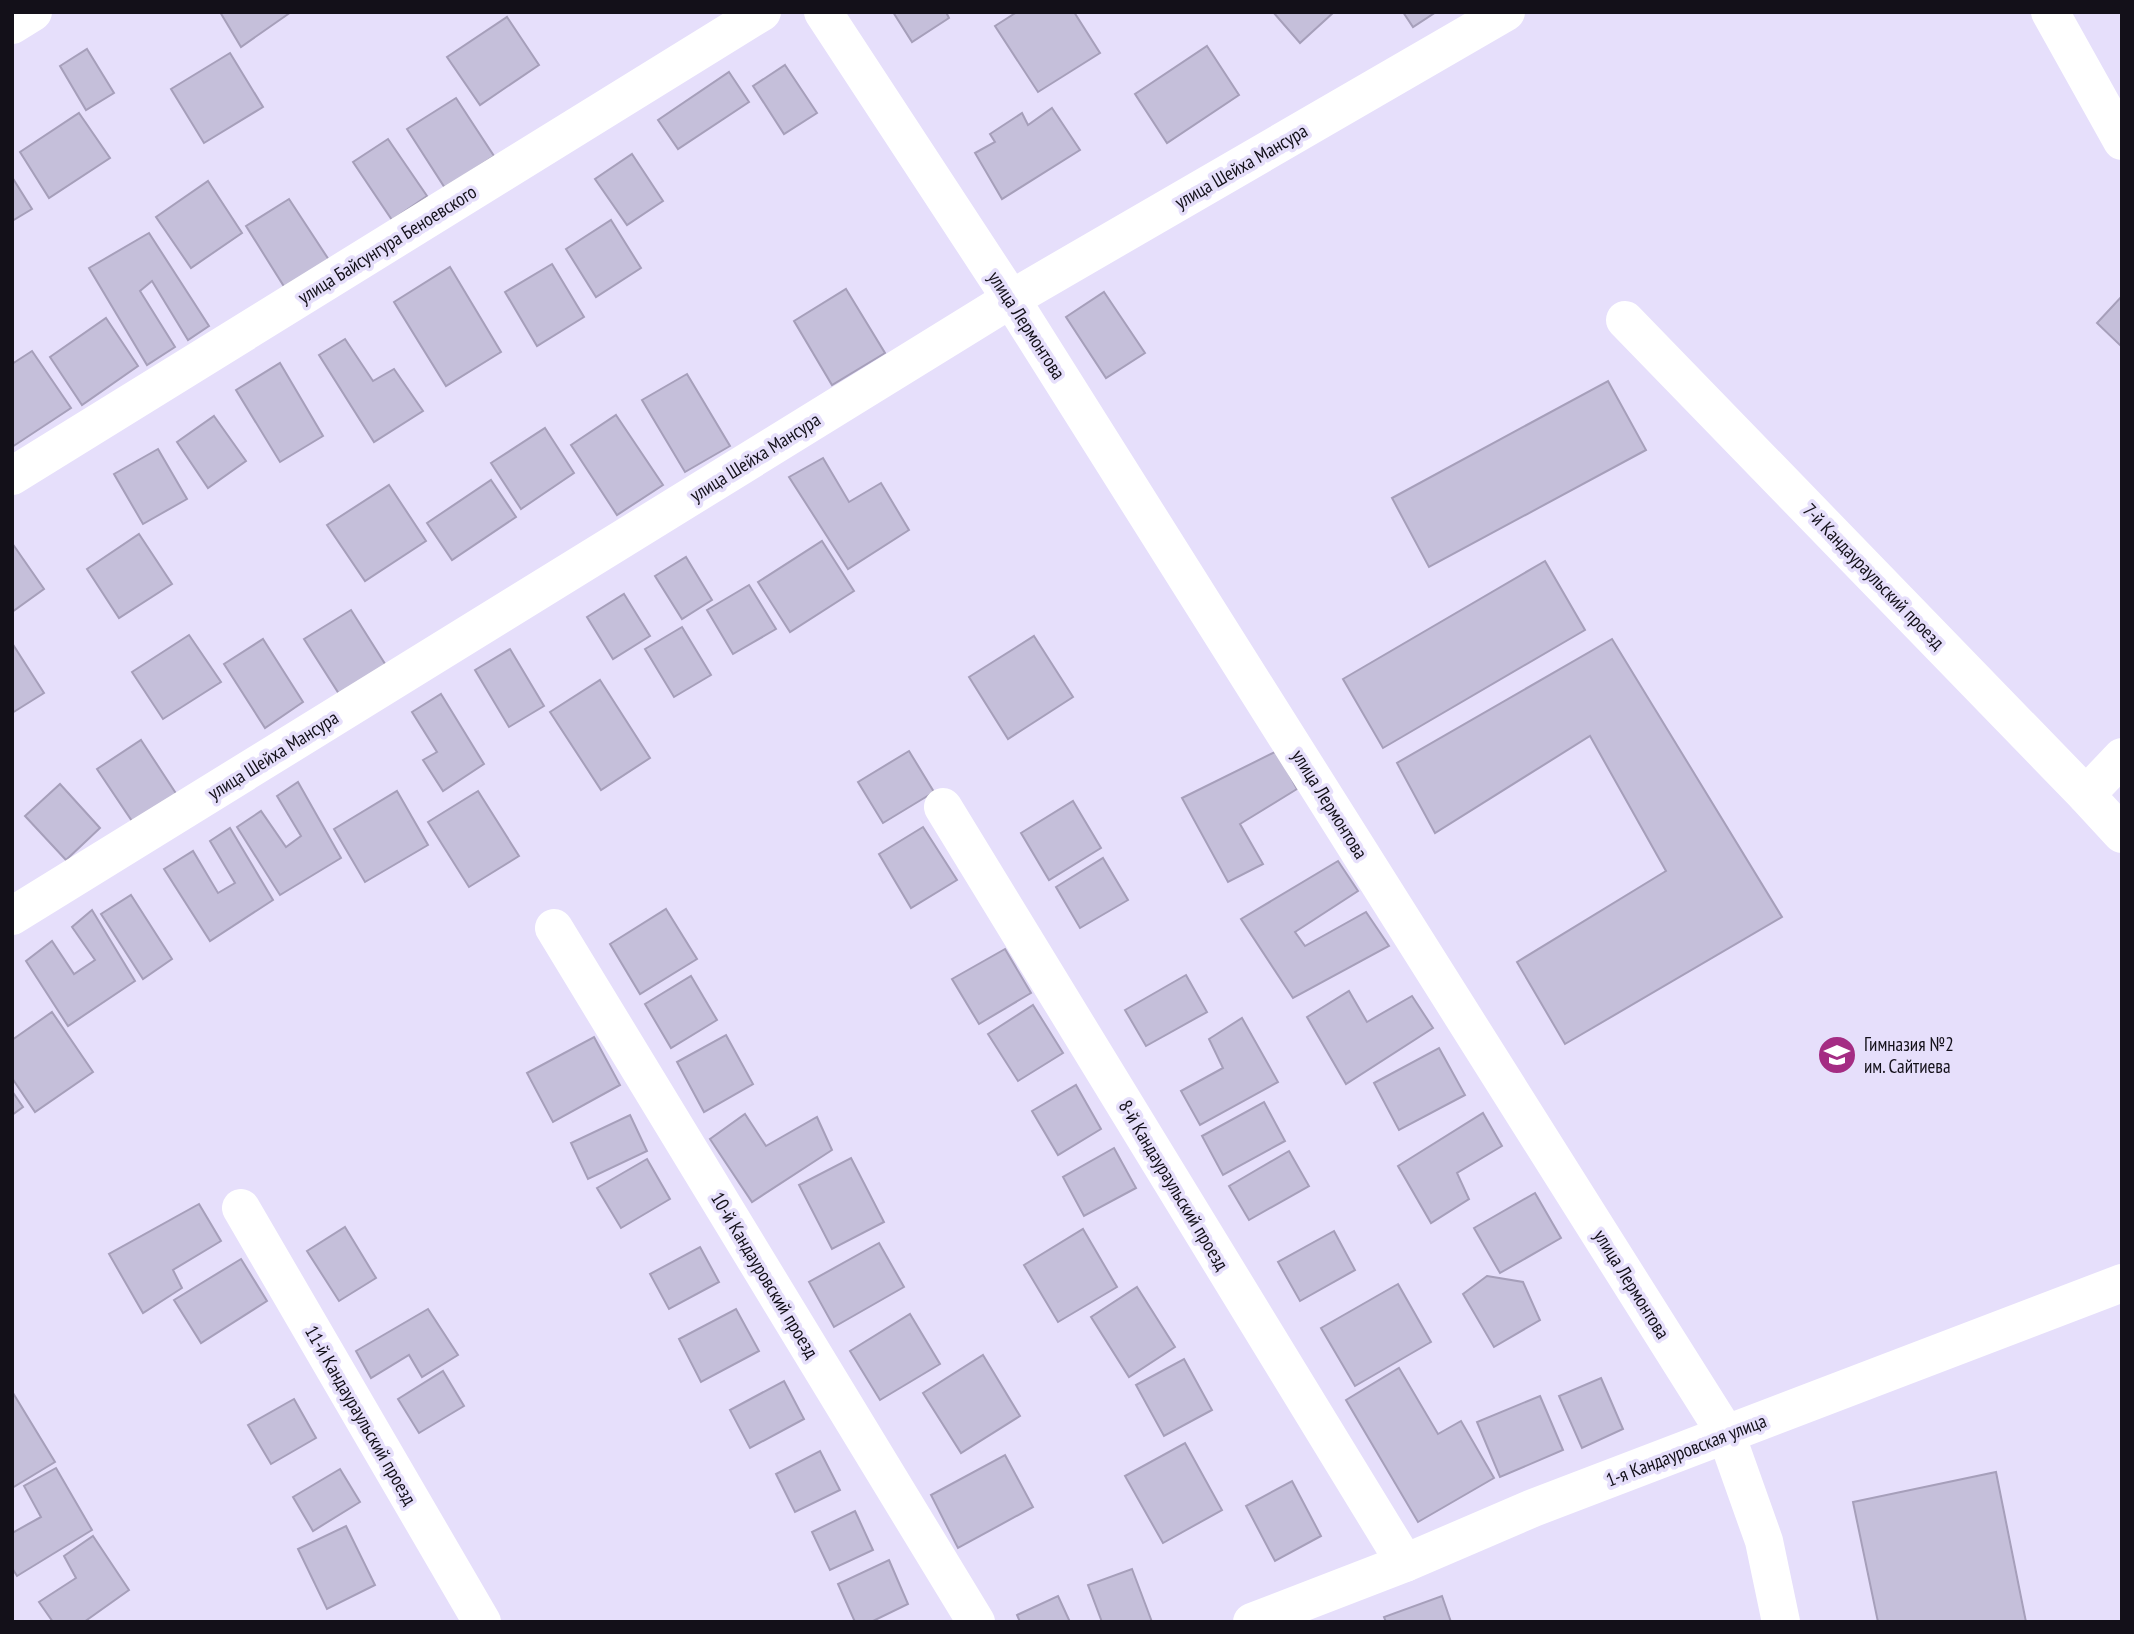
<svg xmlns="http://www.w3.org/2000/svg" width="2134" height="1634" font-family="'PT Sans Narrow',sans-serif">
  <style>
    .building { fill: #c5bfda; stroke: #a69fba; stroke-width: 2 }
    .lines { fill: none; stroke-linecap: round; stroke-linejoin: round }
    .minor { stroke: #fff; stroke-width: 38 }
    .labels { text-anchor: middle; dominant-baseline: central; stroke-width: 7; stroke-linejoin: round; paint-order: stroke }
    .street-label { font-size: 19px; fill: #131019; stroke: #e6dffb }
    .poi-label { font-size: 19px; fill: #131019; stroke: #e6dffb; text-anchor: start }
  </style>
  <rect width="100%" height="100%" fill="#e6dffb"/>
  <g class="building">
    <path d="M220,12H291L241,47Z"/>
    <path d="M893,12H946L949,18L912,42Z"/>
    <path d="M1017,12H1074L1100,53L1038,92L995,26Z"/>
    <path d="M1273,12H1334L1300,43Z"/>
    <path d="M1403,12H1436L1413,27Z"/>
    <path d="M507,17L539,65L480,105L447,57Z"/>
    <path d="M1207,46L1239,95L1167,143L1135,94Z"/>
    <path d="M87,49L114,93L86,110L60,66Z"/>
    <path d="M230,53L263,107L204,143L171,89Z"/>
    <path d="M785,65L817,113L784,134L753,86Z"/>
    <path d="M729,72L749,102L678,149L658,120Z"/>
    <path d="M456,98L494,156L445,188L407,129Z"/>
    <path d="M1052,108L1080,150L1002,199L975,153L995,142L990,134L1022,113L1028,125Z"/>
    <path d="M79,113L110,158L49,198L20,152Z"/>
    <path d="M388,139L427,196L392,220L353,162Z"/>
    <path d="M632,154L663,201L627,225L595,179Z"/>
    <path d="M12,177L32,209L12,221Z"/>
    <path d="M208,181L242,233L191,268L156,217Z"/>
    <path d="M289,199L329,260L285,288L246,226Z"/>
    <path d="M611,220L641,268L596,297L566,249Z"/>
    <path d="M149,233L209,326L188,340L152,281L140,291L175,347L147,365L89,268Z"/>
    <path d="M552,264L584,317L537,346L505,292Z"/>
    <path d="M450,267L501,352L446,386L394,302Z"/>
    <path d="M846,289L885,353L832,385L794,321Z"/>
    <path d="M1104,292L1145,353L1106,378L1066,317Z"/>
    <path d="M2122,296V347L2097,323Z"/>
    <path d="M106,318L138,366L82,405L50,357Z"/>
    <path d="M345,339L373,381L394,369L423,411L374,442L319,355Z"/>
    <path d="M32,351L71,408L12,447V364Z"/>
    <path d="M280,363L323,436L280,462L236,390Z"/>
    <path d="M687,374L730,446L685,472L642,400Z"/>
    <path d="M1608,381L1646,450L1429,567L1392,498Z"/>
    <path d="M616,415L663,485L617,515L571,445Z"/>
    <path d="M214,416L246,461L208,488L177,442Z"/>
    <path d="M545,428L574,473L521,509L491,463Z"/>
    <path d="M158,449L187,499L143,524L114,474Z"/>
    <path d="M823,458L849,502L881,483L909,530L848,569L789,477Z"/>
    <path d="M491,480L516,517L452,560L427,523Z"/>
    <path d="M389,485L426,541L365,581L327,525Z"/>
    <path d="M139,534L172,584L119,618L87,569Z"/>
    <path d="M822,541L854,591L790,632L758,582Z"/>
    <path d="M12,543L44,589L12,612Z"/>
    <path d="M686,557L712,600L682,619L655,576Z"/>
    <path d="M1545,561L1585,630L1383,748L1343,679Z"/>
    <path d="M749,585L776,629L733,654L707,610Z"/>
    <path d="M624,594L650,636L613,659L587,617Z"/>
    <path d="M351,610L387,667L341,697L304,639Z"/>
    <path d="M682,627L711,675L674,697L645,649Z"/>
    <path d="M189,635L221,682L163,719L132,672Z"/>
    <path d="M1034,636L1073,697L1008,739L969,677Z"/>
    <path d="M263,639L303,702L265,728L224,664Z"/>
    <path d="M1612,639L1782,917L1565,1044L1517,962L1666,871L1590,736L1435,833L1397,763Z"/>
    <path d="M12,643L44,693L12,713Z"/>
    <path d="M510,649L544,706L509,727L475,670Z"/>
    <path d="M600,680L650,758L601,790L550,712Z"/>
    <path d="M441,694L484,764L443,791L423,760L437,752L412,712Z"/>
    <path d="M141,740L177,795L134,824L97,769Z"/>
    <path d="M909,751L934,792L883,823L858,782Z"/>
    <path d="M1277,751L1297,789L1240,824L1263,864L1228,882L1182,798Z"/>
    <path d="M298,782L341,858L280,895L237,827L261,811L286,847L301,836L277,796Z"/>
    <path d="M60,784L100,828L66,860L25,816Z"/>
    <path d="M397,791L428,845L365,882L334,829Z"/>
    <path d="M478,791L519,856L469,887L428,822Z"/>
    <path d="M1073,801L1101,848L1049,880L1021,833Z"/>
    <path d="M923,827L957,880L911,908L879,854Z"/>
    <path d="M230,828L273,900L210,941L164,869L193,851L218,893L235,883L210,841Z"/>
    <path d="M1103,858L1128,900L1080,928L1056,887Z"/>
    <path d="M1338,861L1358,891L1295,932L1305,946L1366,912L1389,946L1293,998L1241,919Z"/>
    <path d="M131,895L172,959L143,979L101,914Z"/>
    <path d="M666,909L697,959L640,994L610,944Z"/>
    <path d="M92,910L135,981L68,1026L26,961L52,941L74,974L95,960L72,927Z"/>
    <path d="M1005,949L1031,993L979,1024L952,979Z"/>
    <path d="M1186,975L1207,1012L1146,1046L1125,1010Z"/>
    <path d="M691,976L717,1020L671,1048L645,1004Z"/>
    <path d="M1349,991L1367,1022L1412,996L1433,1028L1346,1084L1307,1017Z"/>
    <path d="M1033,1005L1063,1053L1018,1081L988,1034Z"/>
    <path d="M52,1012L93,1072L35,1112L12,1078V1040Z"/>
    <path d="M1242,1018L1278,1082L1200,1125L1181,1091L1223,1068L1209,1039Z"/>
    <path d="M726,1035L753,1084L704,1112L677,1062Z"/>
    <path d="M594,1037L620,1085L553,1122L527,1073Z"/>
    <path d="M1439,1048L1465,1095L1399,1130L1374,1083Z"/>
    <path d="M1076,1085L1101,1129L1058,1155L1032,1111Z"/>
    <path d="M12,1091L23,1107L12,1115Z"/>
    <path d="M1264,1102L1285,1141L1223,1175L1202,1136Z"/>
    <path d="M1483,1113L1502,1146L1457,1173L1469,1199L1431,1223L1398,1166Z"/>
    <path d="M745,1114L766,1146L817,1117L832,1150L752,1202L710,1139Z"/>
    <path d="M630,1115L647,1151L588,1179L571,1143Z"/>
    <path d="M1114,1148L1136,1188L1084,1216L1063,1177Z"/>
    <path d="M1289,1151L1309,1186L1249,1220L1229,1186Z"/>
    <path d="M851,1158L884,1222L832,1249L799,1185Z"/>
    <path d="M647,1159L670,1199L621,1228L597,1188Z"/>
    <path d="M1535,1193L1561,1238L1500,1273L1474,1228Z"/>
    <path d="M199,1204L221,1241L173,1270L182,1288L143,1313L109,1254Z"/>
    <path d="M345,1227L376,1278L339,1301L307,1251Z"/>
    <path d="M1083,1229L1117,1287L1058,1322L1024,1265Z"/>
    <path d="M1334,1231L1355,1270L1300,1301L1278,1262Z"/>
    <path d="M879,1243L904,1287L834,1327L809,1282Z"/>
    <path d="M700,1247L719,1282L669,1309L650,1274Z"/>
    <path d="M241,1259L267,1301L201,1343L174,1300Z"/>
    <path d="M1487,1276L1523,1282L1540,1320L1494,1347L1463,1294Z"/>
    <path d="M1398,1284L1431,1342L1355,1386L1321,1328Z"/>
    <path d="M1137,1287L1175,1347L1129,1377L1091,1317Z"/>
    <path d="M428,1309L458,1355L422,1377L409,1355L371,1378L356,1351Z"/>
    <path d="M736,1309L759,1351L701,1382L679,1339Z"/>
    <path d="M910,1314L940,1364L880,1400L850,1351Z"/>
    <path d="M983,1355L1020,1416L961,1453L923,1393Z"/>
    <path d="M1184,1359L1212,1410L1164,1436L1136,1385Z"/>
    <path d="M1399,1368L1438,1434L1461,1421L1494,1478L1418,1522L1346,1400Z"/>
    <path d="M443,1371L464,1406L419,1433L398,1399Z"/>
    <path d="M1601,1378L1623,1429L1582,1448L1559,1396Z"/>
    <path d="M784,1381L804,1419L750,1448L730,1410Z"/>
    <path d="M13,1393L55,1462L12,1488V1394Z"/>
    <path d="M1540,1396L1563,1450L1500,1477L1477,1422Z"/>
    <path d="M294,1399L316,1438L271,1464L248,1425Z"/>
    <path d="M1185,1443L1222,1510L1163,1543L1125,1476Z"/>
    <path d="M820,1451L840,1490L795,1512L776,1474Z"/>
    <path d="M1005,1455L1033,1507L958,1548L931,1495Z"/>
    <path d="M56,1468L92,1530L17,1576L12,1568V1533L41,1517L24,1486Z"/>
    <path d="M340,1469L360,1502L313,1531L293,1497Z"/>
    <path d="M1996,1472L2026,1622H1878L1853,1502Z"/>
    <path d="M1292,1481L1321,1536L1275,1561L1246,1506Z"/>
    <path d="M855,1511L873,1550L830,1570L812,1532Z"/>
    <path d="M346,1526L375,1585L327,1609L298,1549Z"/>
    <path d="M93,1536L129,1590L84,1622H53L39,1602L76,1578L64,1556Z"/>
    <path d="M889,1560L908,1604L871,1622H855L838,1584Z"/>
    <path d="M1132,1569L1152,1622H1102L1088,1585Z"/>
    <path d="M1058,1596L1070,1622H1020L1017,1615Z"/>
    <path d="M1442,1596L1451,1622H1386L1384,1617Z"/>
  </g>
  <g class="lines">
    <g class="minor">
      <path d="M823,12L1011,299L1726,1434L1764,1541L1781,1622"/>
      <path d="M2050,12L2122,141"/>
      <path d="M12,25L33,12"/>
      <path d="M1625,320L2086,795L2122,834"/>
      <path d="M12,476L762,12"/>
      <path d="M2086,795L2122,757"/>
      <path d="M943,807L1405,1563"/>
      <path d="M12,916L1011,299L1506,12"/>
      <path d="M554,928L976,1622"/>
      <path d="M241,1208L482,1622"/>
      <path d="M1252,1622L1405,1563L1533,1508L2122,1283"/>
    </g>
  </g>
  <defs>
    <symbol id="school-disc" viewBox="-11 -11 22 22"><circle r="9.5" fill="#a42c83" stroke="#e6dffb"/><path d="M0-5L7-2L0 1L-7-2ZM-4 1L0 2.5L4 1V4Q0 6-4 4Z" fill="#fff"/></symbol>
  </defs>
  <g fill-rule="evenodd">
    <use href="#school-disc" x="1815" y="1033" width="44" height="44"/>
  </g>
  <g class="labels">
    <g class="street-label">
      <text transform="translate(1241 166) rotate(-30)">улица Шейха Мансура</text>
      <text transform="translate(387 244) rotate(-32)">улица Байсунгура Беноевского</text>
      <text transform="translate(1027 325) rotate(57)">улица Лермонтова</text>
      <text transform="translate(755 457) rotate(-32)">улица Шейха Мансура</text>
      <text transform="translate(1874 576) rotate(46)">7-й Кандаураульский проезд</text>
      <text transform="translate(273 755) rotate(-32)">улица Шейха Мансура</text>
      <text transform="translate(1330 804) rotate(58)">улица Лермонтова</text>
      <text transform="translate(1174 1185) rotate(59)">8-й Кандаураульский проезд</text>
      <text transform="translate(765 1275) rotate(59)">10-й Кандауровский проезд</text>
      <text transform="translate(1632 1284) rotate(58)">улица Лермонтова</text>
      <text transform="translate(361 1415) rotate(60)">11-й Кандаураульский проезд</text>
      <text transform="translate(1686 1450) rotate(-21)">1-я Кандауровская улица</text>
    </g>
    <g class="poi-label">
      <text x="1864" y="1044">Гимназия №2<tspan x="1864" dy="22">им. Сайтиева</tspan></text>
    </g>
  </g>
  <rect width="2134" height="1634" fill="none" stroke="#131019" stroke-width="28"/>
</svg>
